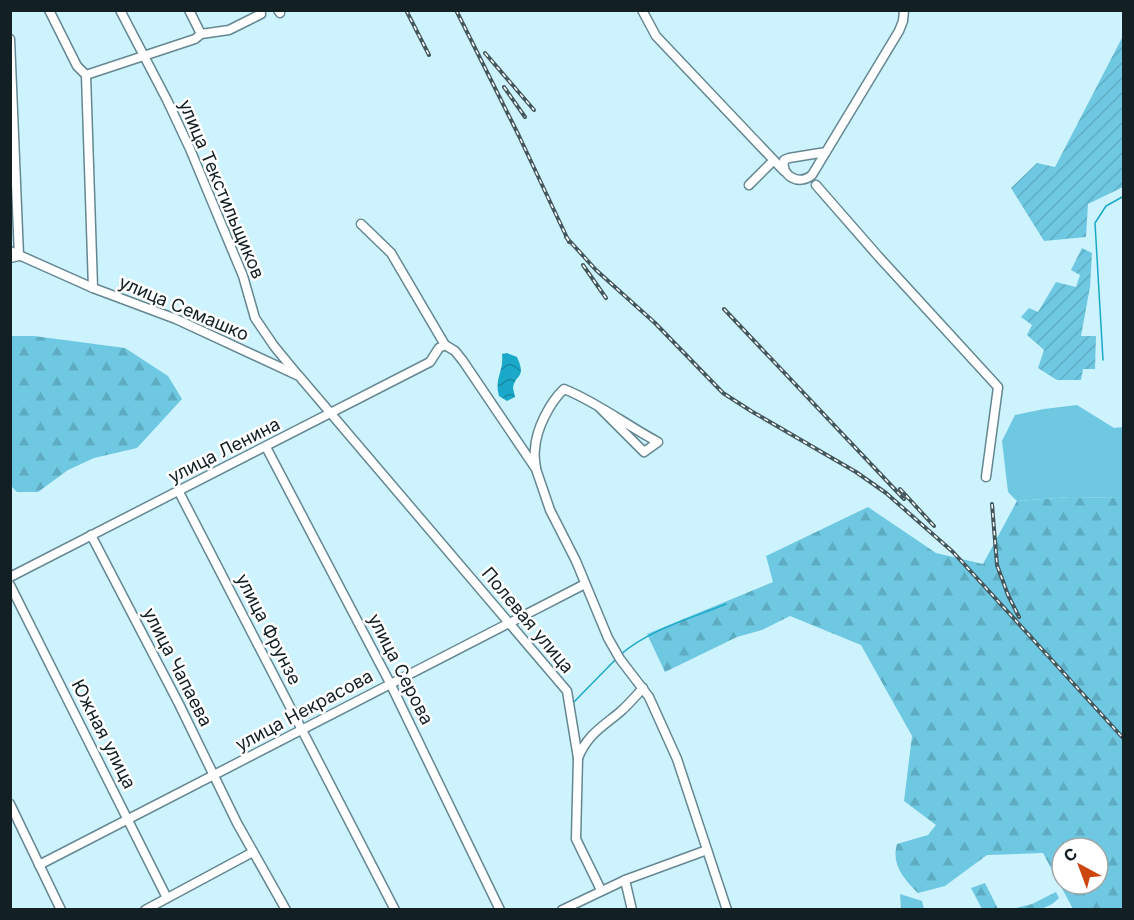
<svg xmlns="http://www.w3.org/2000/svg" width="1134" height="920" font-family="Inter,sans-serif">
  <style>
    .grass { fill: #6ec8e1 }
    .forest { fill: url(#forest-firs); fill-rule: evenodd }
    .garden { fill: url(#garden-furrows) }
    .water { fill: url(#water-waves) }
    .lines { fill: none; stroke-linecap: round; stroke-linejoin: round }
    .stream { stroke: #1aa9c9; stroke-width: 1.5 }
    .minor-casing { stroke: #648791; stroke-width: 11 }
    .minor { stroke: #fff; stroke-width: 8 }
    .rail-casing { stroke: #43575d; stroke-width: 4 }
    .rail { stroke: #fff; stroke-width: 1.5; stroke-dasharray: 4.5; stroke-linecap: butt }
    .labels { text-anchor: middle; dominant-baseline: central; stroke-width: 5; stroke-linejoin: round; paint-order: stroke }
    .street-label { font-size: 18px; fill: #122024; stroke: #fff }
  </style>
  <defs>
    <pattern id="forest-firs" width="22" height="20" patternUnits="userSpaceOnUse" patternTransform="scale(1.5)"><rect width="22" height="20" fill="#6ec8e1"/><path d="M5 1l3.5 6h-7zM16 11l3.5 6h-7z" fill="#5eacc1"/></pattern>
    <pattern id="garden-furrows" width="10" height="10" patternUnits="userSpaceOnUse" patternTransform="scale(1.5)"><rect width="10" height="10" fill="#6ec8e1"/><path d="M-1 1l2-2M0 10L10 0M9 11l2-2" fill="none" stroke="#5eacc1"/></pattern>
    <pattern id="water-waves" width="16" height="10" patternUnits="userSpaceOnUse" patternTransform="scale(1.5)"><rect width="16" height="10" fill="#1aa9c9"/><path d="M0 5q4-4 8 0t8 0" fill="none" stroke="#1689a3"/></pattern>
  </defs>
  <rect width="100%" height="100%" fill="#cdf3ff"/>
  <path class="grass" d="M1077,405L1114,428L1123,427V498L1070,497L1017,501L1008,492L1002,441L1015,415L1044,409Z"/>
  <g class="forest">
    <path d="M11,336H34L125,348L168,376L182,399L137,448L94,458L68,470L38,492H17L10,485Z"/>
    <path d="M1070,497L1123,498V909H1073L1043,853L987,855L945,886L918,893C904,879 891,865 897,844L928,835L936,825L904,801L912,736L861,645L790,616L762,630L737,637L665,672L647,634L773,582L766,556L868,507L936,553L983,564L1017,501ZM1062,848H1098V884H1062Z"/>
    <path d="M985,883L998,909H982L971,888Z"/>
    <path d="M1056,892L1059,898C1046,912 1031,910 1012,909L1032,904Z"/>
    <path d="M900,894L922,901L924,909H901Z"/>
  </g>
  <g class="garden">
    <path d="M1123,36V187L1088,204L1086,237L1044,241L1011,188L1037,163L1055,167Z"/>
    <path d="M1082,248L1092,253L1090,287L1081,336H1096L1095,369H1083L1081,380H1057L1038,368L1044,350L1027,335L1032,325L1021,317L1029,308L1038,312L1056,282L1076,287L1080,275L1071,270Z"/>
  </g>
  <path class="water" d="M507,353L517,357C527,379 515,374 513,388C513,388 515,396 515,397L507,401L499,396C494,378 504,372 502,354Z"/>
  <g class="lines">
    <g class="stream">
      <path d="M1103,360L1095,223L1106,206L1124,196"/>
      <path d="M620,655C648,630 692,618 726,604"/>
      <path d="M572,704L617,658"/>
    </g>
    <defs>
      <g id="minor">
        <path d="M49,10L77,66L86,75L93,288"/>
        <path d="M120,10L167,100L190,149L243,276L255,318L274,346L297,374"/>
        <path d="M189,10L201,34"/>
        <path d="M278,10L280,13"/>
        <path d="M642,10L656,36L784,171"/>
        <path d="M10,39L19,256L10,258"/>
        <path d="M86,75L195,39L201,34L229,30L261,14L260,10"/>
        <path d="M826,152L789,158L784,160C781,176 799,186 812,175L899,31L903,21L904,10"/>
        <path d="M749,185L773,161"/>
        <path d="M816,185L878,256L998,387L986,477"/>
        <path d="M361,224L391,253L445,345L455,351L463,361L536,469L550,510L576,561L608,638L620,659L649,697L677,759L727,910"/>
        <path d="M10,251L93,288L176,319L299,376L567,691L578,758L576,839L601,890"/>
        <path d="M266,447L390,683L500,910"/>
        <path d="M536,468C535,462 534,455 535,449C536,429 550,402 564,389C597,402 626,425 658,442L644,452L599,407"/>
        <path d="M179,492L395,910"/>
        <path d="M91,535L179,704L237,823L286,910"/>
        <path d="M10,577L430,362L439,348L445,345"/>
        <path d="M10,585L167,898"/>
        <path d="M578,758C587,735 602,727 620,712C628,705 636,696 643,688"/>
        <path d="M10,804L61,910"/>
        <path d="M39,865L585,584"/>
        <path d="M625,880L632,910"/>
        <path d="M145,910L253,852"/>
        <path d="M562,910L625,880L707,850"/>
      </g>
    </defs>
    <use href="#minor" class="minor-casing"/>
    <use href="#minor" class="minor"/>
    <defs>
      <g id="rail">
        <path d="M406,10L429,55"/>
        <path d="M456,10L519,136L569,242"/>
        <path d="M485,53L534,110"/>
        <path d="M504,87L525,117"/>
        <path d="M566,237L596,270L655,323L723,393L751,411L856,472L886,493L953,552L1124,739"/>
        <path d="M583,265L606,298"/>
        <path d="M724,309L904,499"/>
        <path d="M900,489L934,526"/>
        <path d="M992,504L997,565L1008,595L1019,617"/>
      </g>
    </defs>
    <use href="#rail" class="rail-casing"/>
    <use href="#rail" class="rail"/>
  </g>
  <g class="labels">
    <g class="street-label">
      <text transform="translate(222 189) rotate(67)">улица Текстильщиков</text>
      <text transform="translate(184 308) rotate(23)">улица Семашко</text>
      <text transform="translate(224 450) rotate(-27)">улица Ленина</text>
      <text transform="translate(528 620) rotate(50)">Полевая улица</text>
      <text transform="translate(269 629) rotate(63)">улица Фрунзе</text>
      <text transform="translate(178 667) rotate(63)">улица Чапаева</text>
      <text transform="translate(401 669) rotate(63)">улица Серова</text>
      <text transform="translate(304 710) rotate(-28)">улица Некрасова</text>
      <text transform="translate(104 734) rotate(63)">Южная улица</text>
    </g>
  </g>
  <rect width="1134" height="920" fill="none" stroke="#122024" stroke-width="24"/>
  <g transform="translate(1080 866) rotate(319)"><circle r="28" fill="#ffffff" stroke="#a0a6a7" stroke-width="1.5"/>
  <path d="M0-4.5L10 22L0 15L-10 22Z" fill="#cd4610"/>
  <text y="-9" font-size="16" font-weight="bold" text-anchor="middle" fill="#122024">С</text>
  </g>
</svg>
